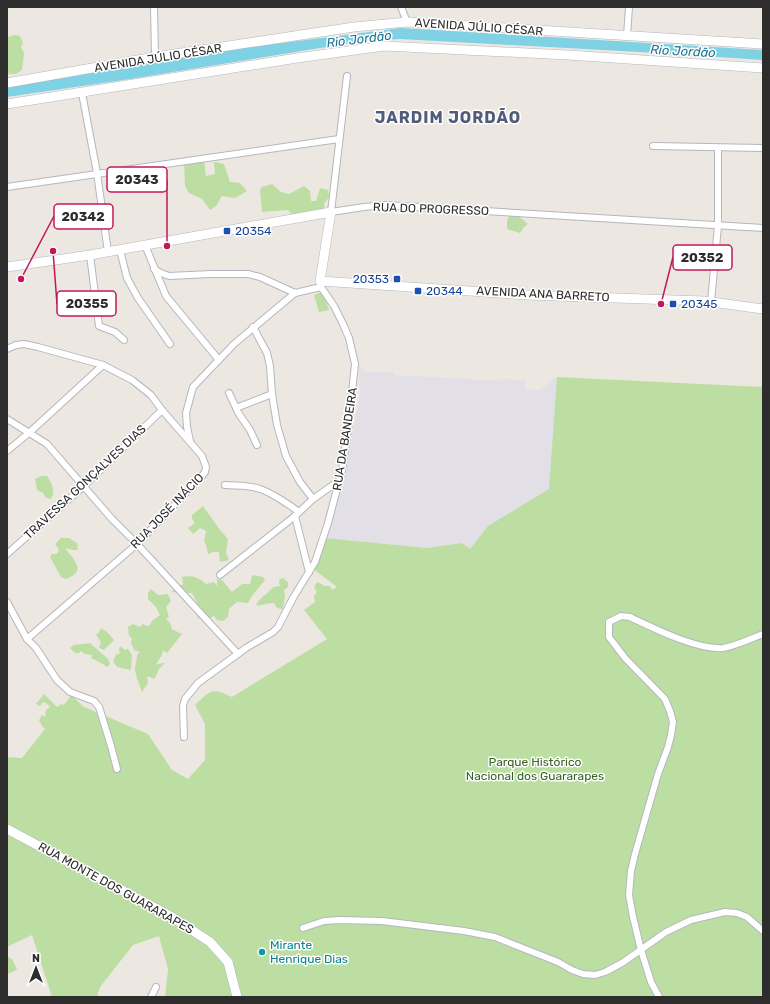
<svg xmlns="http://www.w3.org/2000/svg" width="770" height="1004" font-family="Rubik,sans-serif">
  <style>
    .industrial { fill: #e2e0e6 }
    .green { fill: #bcdea3 }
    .water { fill: #7fd1e4 }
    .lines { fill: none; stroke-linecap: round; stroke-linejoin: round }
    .street-casing { stroke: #b4b7bf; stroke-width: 8 }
    .secondary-casing { stroke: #b4b7bf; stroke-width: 10 }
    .street { stroke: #fff; stroke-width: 6 }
    .secondary { stroke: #fff; stroke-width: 9 }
    .transit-dot { fill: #1a4fb4; stroke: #fff; stroke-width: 1.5 }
    .culture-dot { fill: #0f9aa8; stroke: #fff; stroke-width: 1.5 }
    .labels { text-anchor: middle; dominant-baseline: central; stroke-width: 3; stroke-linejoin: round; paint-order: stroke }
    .street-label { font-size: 12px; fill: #2d2d2d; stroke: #fff }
    .transit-label { font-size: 12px; fill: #164399; stroke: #fff; text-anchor: start }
    .park-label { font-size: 12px; fill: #356423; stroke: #fff }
    .culture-label { font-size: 12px; fill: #0d838f; stroke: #fff; text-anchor: start }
    .water-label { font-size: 13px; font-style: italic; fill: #1b7393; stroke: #fff }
    .district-label { font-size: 16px; font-weight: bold; letter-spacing: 1px; fill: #515c7a; stroke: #fff }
    .leader { fill: none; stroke: #c2185b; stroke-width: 1.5 }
    .callout-dot { fill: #c2185b; stroke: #fff; stroke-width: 1.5 }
    .callout { fill: #fff; stroke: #c2185b; stroke-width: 1.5 }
    .callout-label { font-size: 13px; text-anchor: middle; font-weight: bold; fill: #2d2d2d }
  </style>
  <rect width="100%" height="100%" fill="#ede7e1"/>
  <path class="industrial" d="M359,366L365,372H394V375L503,381V379L525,380V389L540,390L557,377L554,494L488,526L470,550L462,543L427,548L324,538L343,483L360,395Z"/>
  <g class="green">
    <path d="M15,35L20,36L23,43L21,47L24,53L22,70L16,74H9L7,72V37Z"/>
    <path d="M184,161H204L206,176L215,174L214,162L224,164L230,182L240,183L247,191L235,198L222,196L216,206L210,210L202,199L189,193L185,186Z"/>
    <path d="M272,184L281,192L289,194L304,186L310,191L311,201H316L320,188L328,190L329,197L324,204L325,209L292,215L288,210L262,212L260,190L262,187Z"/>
    <path d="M509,215H517L528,224L524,227L520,233L507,229V222Z"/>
    <path d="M319,293H323L329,310L319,312L314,295Z"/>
    <path d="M557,377L763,387V997H165L168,969L159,936L133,945L100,987L97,997H52L32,935L7,947V757L22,758L45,729L42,726L39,720L42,715L45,717L46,710L50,707L46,703L43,702L40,706L36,704L44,694L57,707L61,704L64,705L71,695L84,707L148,734L172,770L188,779L205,760V724L195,705C211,690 211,687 232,697L327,639L304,610L315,602L314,596L317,592L314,587L317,582L325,586H330L332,590L337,587L312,568L324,538L427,548L462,543L470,549L488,526L549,489Z"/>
    <path d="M41,476H47C52,484 56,490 51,499L46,498L43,493L37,490L35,479Z"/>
    <path d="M203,506L220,530L228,539L226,553L229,560L220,562L219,552H213L208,554L206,545L204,541L206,531L200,528L193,534L188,528L195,523L192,519V515Z"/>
    <path d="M61,538H69L77,543L78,550H73L65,548C74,560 88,572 65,579L61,577L50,557L52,554H57L59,550L55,544Z"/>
    <path d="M252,575L263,577L265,580L252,596L248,603L237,602L229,609L228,617L223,621L217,620L214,616L209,619L197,618L202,606L197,608V603L192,593L171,592L183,584L182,577C191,575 199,577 206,584L214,582L217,586V579L222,580L232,592L242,584H250Z"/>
    <path d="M283,578L288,582V587L284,590L285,596L283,609L277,608L274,603C268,603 262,606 256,605C261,596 268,594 273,587L280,586L279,582L280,579Z"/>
    <path d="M151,589L158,595L168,594L171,601L166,607L169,617L166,619L170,623L172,629L182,634L167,653L163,650L162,655L156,664L165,663L159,669L157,674L154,679L148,676L147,678L148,683L142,692C140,687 135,674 135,669C135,665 137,660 137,655L140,652L134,650L131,643L132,638L129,636L128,627L133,624L140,627L143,623L144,625L149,626L152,621L160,615L156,607L148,599V593Z"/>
    <path d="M101,628L107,632L114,640L104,650L99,648L101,642L96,635L99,632Z"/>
    <path d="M90,643L108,659L110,664L107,667C103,664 96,660 91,658L92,655L85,654L81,651L79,653H75L70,648L74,645Z"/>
    <path d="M120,646L125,650L128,649L132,655L131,670L117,667L113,661L116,655L120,653L119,650Z"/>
    <path d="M7,956L12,959L17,969L13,972L7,974Z"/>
  </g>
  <path class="water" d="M401,28L763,50V60L658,53L400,39L363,41L130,79L7,97V86L250,47Z"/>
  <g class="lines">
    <defs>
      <g id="street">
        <path d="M154,7L155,57"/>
        <path d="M401,7L407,22"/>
        <path d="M627,36L629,7"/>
        <path d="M347,76L331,212L364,207L385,205L763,228"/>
        <path d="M82,93L97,173L108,252"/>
        <path d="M653,146L763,148"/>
        <path d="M7,187L339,139"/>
        <path d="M145,245L166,296L219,360"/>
        <path d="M120,250L127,278L138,298L170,344"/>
        <path d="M90,255L99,326L115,332L124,340"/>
        <path d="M154,269L161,273L169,276L211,274H248L260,277L295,293L321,287"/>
        <path d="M711,302L718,226V148"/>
        <path d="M253,327L267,353L270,366L272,394L277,425L286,456L300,482L313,499"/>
        <path d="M7,349L16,345L24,344L38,347L103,365L132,380L151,395L162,410L202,456L206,467L205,472L202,476L137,544L27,639"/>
        <path d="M229,393L239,414L250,430L257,445"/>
        <path d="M236,408L272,394"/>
        <path d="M7,419L47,444L112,519L137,544L238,654"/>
        <path d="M190,441L187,427L186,413L193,387L234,344L295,293"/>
        <path d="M7,451L30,432L103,365"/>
        <path d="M225,485C237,486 249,485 260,489C270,492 290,505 299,512"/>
        <path d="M295,516L309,572"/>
        <path d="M7,554L84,486L162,410"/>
        <path d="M220,575L295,516L313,499L340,480"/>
        <path d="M7,602L27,639L36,648L57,680L70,692L94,701L99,707L111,746L117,769"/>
        <path d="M184,737L183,706L185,699L198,683L246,648L273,632L278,627L293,598L315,562L328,523L342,470L348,430L355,364L349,338L343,324L334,306L321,287L320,281"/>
        <path d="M303,928L324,921L340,920L382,921L464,931L495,937L558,962L572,970L583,974L595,975L605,972L622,963L666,932L691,920L725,912L737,913L747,917L763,931"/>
        <path d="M151,997L156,987"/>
        <path d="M659,997L651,982L641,950L633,917L629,895L631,871L635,854L658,774L668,747L671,735L673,722L670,711L665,699L625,658L609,637V622L621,616L630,617C653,628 697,650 723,648C733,647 753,638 763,634"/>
      </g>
      <g id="secondary">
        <path d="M7,83L155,57L354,27L407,22L763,44"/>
        <path d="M7,104L297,58L384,46L568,55L763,68"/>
        <path d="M7,267L90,255L331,212L320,281L528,295L704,301L763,309"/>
        <path d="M7,829L172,917L210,942L228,962L237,997"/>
      </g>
    </defs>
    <use href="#street" class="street-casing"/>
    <use href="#secondary" class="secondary-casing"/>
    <use href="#street" class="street"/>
    <use href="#secondary" class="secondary"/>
  </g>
  <g class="transit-dot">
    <rect x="223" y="227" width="8" height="8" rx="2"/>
    <rect x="393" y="275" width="8" height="8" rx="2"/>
    <rect x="414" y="287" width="8" height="8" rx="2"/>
    <rect x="669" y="300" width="8" height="8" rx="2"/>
  </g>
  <circle class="culture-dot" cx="262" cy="952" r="4"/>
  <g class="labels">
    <g class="street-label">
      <text transform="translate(479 27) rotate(4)">AVENIDA JÚLIO CÉSAR</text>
      <text transform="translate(158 58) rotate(-9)">AVENIDA JÚLIO CÉSAR</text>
      <text transform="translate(431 209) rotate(2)">RUA DO PROGRESSO</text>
      <text transform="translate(543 294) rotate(3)">AVENIDA ANA BARRETO</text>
      <text transform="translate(345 439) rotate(-81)">RUA DA BANDEIRA</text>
      <text transform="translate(85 482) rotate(-43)">TRAVESSA GONÇALVES DIAS</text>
      <text transform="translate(167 511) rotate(-46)">RUA JOSÉ INÁCIO</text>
      <text transform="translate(116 888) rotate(29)">RUA MONTE DOS GUARARAPES</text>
    </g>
    <g class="transit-label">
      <text x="235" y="231">20354</text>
      <text x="389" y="279" text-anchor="end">20353</text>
      <text x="426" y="291">20344</text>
      <text x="681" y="304">20345</text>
    </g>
    <g class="park-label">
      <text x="535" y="762">Parque Histórico<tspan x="535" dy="14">Nacional dos Guararapes</tspan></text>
    </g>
    <g class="culture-label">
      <text x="270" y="945">Mirante<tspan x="270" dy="14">Henrique Dias</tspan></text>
    </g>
    <g class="water-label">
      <text transform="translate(359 39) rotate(-7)">Rio Jordão</text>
      <text transform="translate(683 51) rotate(3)">Rio Jordão</text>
    </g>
    <g class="district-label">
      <text x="448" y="117">JARDIM JORDÃO</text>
    </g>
  </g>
  <path class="leader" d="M167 246L167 180M21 279L54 216M661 304L673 257M53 251L57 304"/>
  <g class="callout-dot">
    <circle cx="167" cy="246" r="4"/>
    <circle cx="21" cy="279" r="4"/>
    <circle cx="661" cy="304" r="4"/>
    <circle cx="53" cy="251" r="4"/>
  </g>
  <g class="callout">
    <rect x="107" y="167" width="60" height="25" rx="4"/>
    <rect x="54" y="204" width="59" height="25" rx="4"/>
    <rect x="673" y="245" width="59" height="25" rx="4"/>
    <rect x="57" y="291" width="59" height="25" rx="4"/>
  </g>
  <g class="callout-label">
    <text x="137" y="184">20343</text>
    <text x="83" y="221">20342</text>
    <text x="702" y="262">20352</text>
    <text x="87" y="308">20355</text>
  </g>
  <rect width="770" height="1004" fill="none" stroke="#2d2d2d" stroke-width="16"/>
  <g transform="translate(36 968)" stroke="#ffffff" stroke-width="3" paint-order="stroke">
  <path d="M0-3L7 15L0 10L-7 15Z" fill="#2d2d2d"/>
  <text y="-6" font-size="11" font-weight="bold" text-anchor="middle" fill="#2d2d2d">N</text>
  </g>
</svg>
